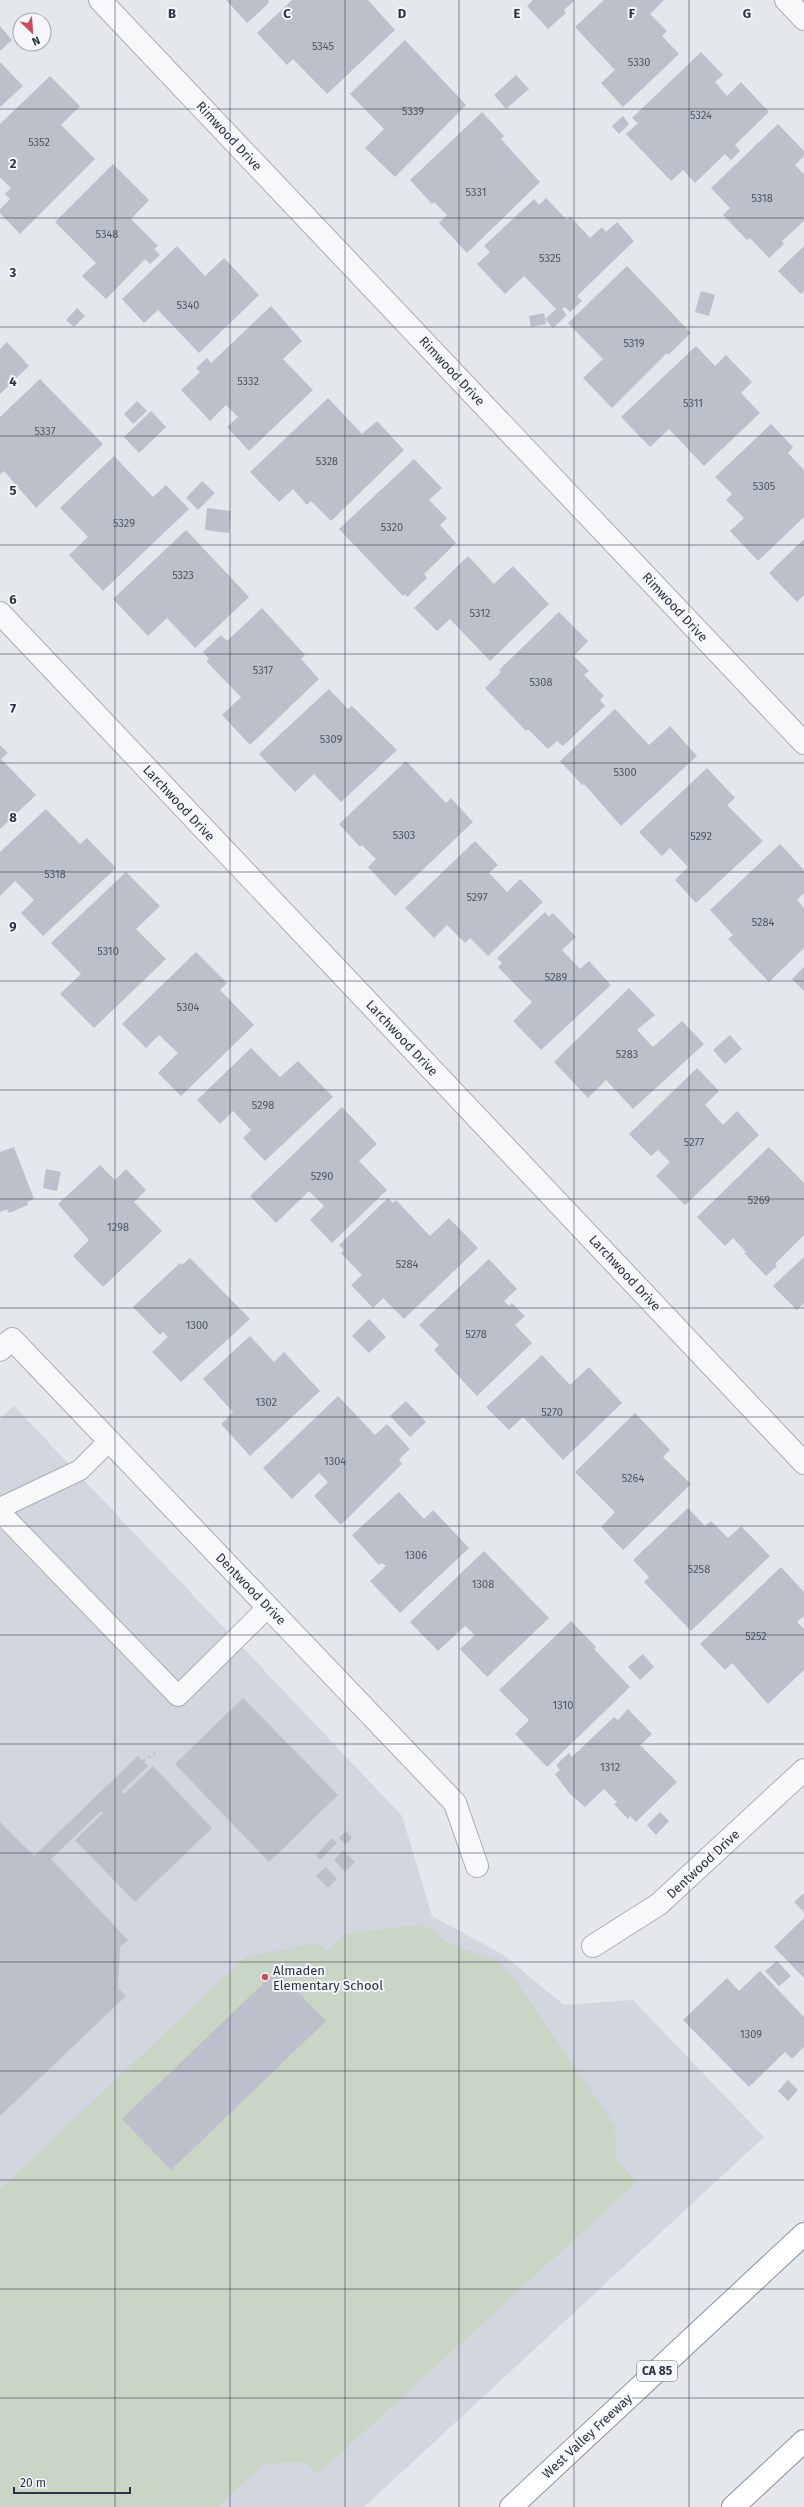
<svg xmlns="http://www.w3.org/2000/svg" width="804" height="2507" font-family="'Fira Sans',sans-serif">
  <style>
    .built { fill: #d2d6de }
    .green { fill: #c9d6c5 }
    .building { fill: #bbc0ca }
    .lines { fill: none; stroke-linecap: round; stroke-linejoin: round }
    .lane-casing { stroke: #a9aeb7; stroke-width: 22 }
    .street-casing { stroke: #a9aeb7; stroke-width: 24 }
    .highway-casing { stroke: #8b94a3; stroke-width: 24 }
    .path { stroke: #c2c5cb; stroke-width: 2.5; stroke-dasharray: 3 3; stroke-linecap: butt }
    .lane { stroke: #f7f8fa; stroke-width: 20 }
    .street { stroke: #f7f8fa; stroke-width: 22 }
    .highway { stroke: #fff; stroke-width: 22 }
    .grid { fill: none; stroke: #2b3445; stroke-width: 1; stroke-opacity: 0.55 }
    .poi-dot { fill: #d1495b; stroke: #f4f6f9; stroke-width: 1.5 }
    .labels { text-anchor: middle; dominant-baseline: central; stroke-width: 4; stroke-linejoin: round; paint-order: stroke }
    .number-label { font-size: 11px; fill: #4f5766 }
    .shield { fill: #f4f6f9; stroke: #676e7b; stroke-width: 1 }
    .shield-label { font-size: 12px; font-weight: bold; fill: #2b3445 }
    .street-label { font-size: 13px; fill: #2b3445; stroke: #f4f6f9 }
    .poi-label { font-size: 13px; fill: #2b3445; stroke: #f4f6f9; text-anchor: start }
    .grid-label { font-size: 13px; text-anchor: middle; font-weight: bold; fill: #2b3445; stroke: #f4f6f9; stroke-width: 4; stroke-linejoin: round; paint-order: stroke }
  </style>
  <rect width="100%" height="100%" fill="#e4e7ec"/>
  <path class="built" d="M14,1406L402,1816L432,1916L502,1954L564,2005L633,2000L764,2137L364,2507H0V1419Z"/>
  <path class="green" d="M423,1924L447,1942L497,1961L519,1985L615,2126L616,2159L637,2182L318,2474L303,2462L263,2464L218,2507H0V2189L245,1957L317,1943L327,1951L344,1934Z"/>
  <g class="building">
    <path d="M226,0H269L268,4L247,23Z"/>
    <path d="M292,0H368L395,30L327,94L293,59L287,65L257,33Z"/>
    <path d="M533,0H575L564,10L566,13L548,29L527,6Z"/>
    <path d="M604,0H664L650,14L667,31L662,36L679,54L623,107L601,83L615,70L575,27Z"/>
    <path d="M0,26L12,40L0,51Z"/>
    <path d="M405,40L466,105L395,177L365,148L384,129L350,94Z"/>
    <path d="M701,52L723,75L715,82L727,96L741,82L769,112L735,145L740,151L731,160L725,154L695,183L683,170L671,181L626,134L638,123L632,118Z"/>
    <path d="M0,62L23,86L0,107Z"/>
    <path d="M516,75L529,89L506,109L494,95Z"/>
    <path d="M50,76L80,106L61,125L95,159L20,234L0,213V209L10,199L5,194L11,188L0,177V124Z"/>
    <path d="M482,112L504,136L501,139L540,182L467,253L439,223L447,215L434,202L432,204L410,180Z"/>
    <path d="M623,116L629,124L619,134L612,126Z"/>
    <path d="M778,124L804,151V156L795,165L804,174V221L782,241L784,244L769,258L750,238L747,240L723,215L730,208L711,188Z"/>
    <path d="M113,164L149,200L131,219L158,246L154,249L160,255L150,264L145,259L106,299L82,276L96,263L55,222Z"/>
    <path d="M546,198L567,220L570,216L590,238L602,227L606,232L617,222L634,241L577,296L582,301L570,312L565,307L562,309L567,315L553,328L545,319L556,309L524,276L505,294L477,264L490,252L484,246L534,199L539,205Z"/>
    <path d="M177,246L205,276L224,258L259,295L199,353L158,310L144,323L122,299Z"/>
    <path d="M804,246V291L801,294L778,271Z"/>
    <path d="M627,266L691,333L668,355L667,353L612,408L583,378L603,359L568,323Z"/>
    <path d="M701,291L715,295L709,316L695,312Z"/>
    <path d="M271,306L302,341L283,359L313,390L249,451L227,427L238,417L226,405L210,421L181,390L200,372L196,368L207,358L211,363Z"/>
    <path d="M77,308L85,316L74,327L66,320Z"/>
    <path d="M544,313L546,324L531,327L529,316Z"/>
    <path d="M7,342L29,366L0,394V349Z"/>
    <path d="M696,346L715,366L726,355L752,382L741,393L760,413L704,466L669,429L650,447L621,417Z"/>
    <path d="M40,379L103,444L36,508L4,471L0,474V417Z"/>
    <path d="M328,398L362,434L377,421L404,450L331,521L311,501L307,505L293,489L279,502L250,472Z"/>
    <path d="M137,401L147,411L133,424L124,414Z"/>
    <path d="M151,411L166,427L139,453L124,437Z"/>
    <path d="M771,424L793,447L788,453L804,470V517L758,561L730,531L744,518L726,500L732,494L715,477Z"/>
    <path d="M114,456L153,497L166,485L189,509L103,591L69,555L88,537L60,508Z"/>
    <path d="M414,459L442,488L429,500L447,518L440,525L456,543L424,574L427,578L407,597L405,594L403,596L339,529Z"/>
    <path d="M202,481L215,493L198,510L186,498Z"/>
    <path d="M207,508L231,511L229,533L205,530Z"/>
    <path d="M186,530L249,597L195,648L167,618L148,636L113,599Z"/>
    <path d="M804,539V595L797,602L769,573Z"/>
    <path d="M468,556L494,584L513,566L549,604L490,661L450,619L437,631L414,608Z"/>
    <path d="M262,608L305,655L301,659L319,679L250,745L222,715L241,697L206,661L209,659L203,652L221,635L227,641Z"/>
    <path d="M559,612L588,641L574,656L589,671L584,675L604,696L600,700L605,706L563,746L557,741L548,749L528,729L526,731L485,688L501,672L499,670Z"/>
    <path d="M329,689L348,709L352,706L397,750L341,802L314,774L295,792L259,754Z"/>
    <path d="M615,709L649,745L670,726L697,756L621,826L584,784L582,785L560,761Z"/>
    <path d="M0,745L8,753L1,759L36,795L0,829Z"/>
    <path d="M406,761L446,803L451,798L473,822L395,896L368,867L376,859L362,845L360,847L339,824Z"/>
    <path d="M707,768L735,798L727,805L763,841L696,903L675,880L688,867L670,848L662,856L639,832Z"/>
    <path d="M46,809L80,844L87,838L116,868L43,936L21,913L34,900L15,881L0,896V852Z"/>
    <path d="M475,841L498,865L489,873L507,892L520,879L543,902L488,956L470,938L465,943L447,925L434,938L405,908Z"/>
    <path d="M780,844L804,870V893L797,900L804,908V948L769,982L728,939L733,935L710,910Z"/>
    <path d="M126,872L160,906L136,929L166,959L94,1028L60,994L81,974L51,943Z"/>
    <path d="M545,912L549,917L553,913L576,937L562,950L580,969L589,961L611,985L541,1050L513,1021L532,1002L498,967L502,963L497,958Z"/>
    <path d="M196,952L227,983L220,990L254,1025L181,1096L158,1073L178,1053L159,1035L146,1048L122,1024Z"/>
    <path d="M804,967V991L792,979Z"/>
    <path d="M629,988L655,1015L637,1030L653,1047L682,1021L704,1044L633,1109L606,1080L588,1098L554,1062Z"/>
    <path d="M730,1035L742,1049L725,1064L713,1050Z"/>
    <path d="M251,1048L280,1077L298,1061L333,1097L265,1161L243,1138L251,1130L233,1111L220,1124L197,1100Z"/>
    <path d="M697,1068L719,1091L705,1105L723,1125L737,1111L759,1135L685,1205L656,1176L670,1162L658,1150L651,1156L629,1134Z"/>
    <path d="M342,1107L377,1144L359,1161L387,1190L332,1243L310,1220L324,1206L309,1191L276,1223L250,1196Z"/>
    <path d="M14,1147L34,1199L27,1202L28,1205L9,1213L7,1209L0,1212V1152Z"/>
    <path d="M769,1147L804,1183V1235L775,1264L777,1266L766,1276L744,1253L746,1252L733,1238L725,1246L697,1217Z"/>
    <path d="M100,1165L115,1180L126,1169L146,1190L134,1202L162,1231L103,1287L73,1256L89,1240L58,1204Z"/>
    <path d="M46,1169L61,1172L57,1191L43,1188Z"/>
    <path d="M388,1198L393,1203L396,1200L430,1236L449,1218L478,1248L404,1319L383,1298L373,1308L351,1285L362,1275L341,1253L344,1250L339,1245Z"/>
    <path d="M804,1257V1303L797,1310L773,1286Z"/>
    <path d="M190,1258L250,1319L181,1382L152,1352L168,1337L163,1332L160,1335L133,1307L180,1263L182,1265Z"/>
    <path d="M489,1259L517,1289L504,1301L509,1306L512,1303L525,1316L515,1325L532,1343L477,1396L434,1350L439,1345L419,1325Z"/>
    <path d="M369,1319L386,1337L369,1353L352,1336Z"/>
    <path d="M250,1336L274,1362L284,1352L320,1391L250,1456L221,1424L233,1412L203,1379Z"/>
    <path d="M542,1355L570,1385L589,1367L622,1403L563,1460L523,1417L509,1430L486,1407Z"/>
    <path d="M338,1396L375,1435L387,1424L410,1449L399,1459L402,1464L341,1525L314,1496L328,1482L319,1473L292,1499L263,1468Z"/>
    <path d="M406,1401L426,1422L410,1437L390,1416Z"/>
    <path d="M635,1413L670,1450L663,1457L691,1484L623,1550L601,1527L615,1512L575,1472Z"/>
    <path d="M399,1492L424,1519L433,1510L469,1548L400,1613L370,1581L386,1566L382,1563L379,1565L352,1535Z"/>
    <path d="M688,1508L705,1526L711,1521L728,1538L741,1526L770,1556L691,1631L644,1582L649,1577L633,1560Z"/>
    <path d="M484,1551L549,1618L487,1677L460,1649L475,1635L465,1626L438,1651L410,1622Z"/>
    <path d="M781,1567L804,1592V1616L797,1622L804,1629V1670L768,1704L732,1663L725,1670L700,1644Z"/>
    <path d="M571,1621L596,1647L594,1649L630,1687L547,1767L515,1734L529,1720L499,1690Z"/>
    <path d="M643,1654L654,1667L640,1680L628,1667Z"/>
    <path d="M243,1698L338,1795L269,1862L175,1764Z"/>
    <path d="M628,1709L652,1734L640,1745L677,1782L636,1822L630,1816L628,1819L614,1804L617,1802L604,1789L585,1807L569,1793L555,1774L560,1770L556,1765L569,1753L572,1757L614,1717L618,1720Z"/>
    <path d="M138,1756L148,1766L122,1791L124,1794L153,1766L212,1828L135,1902L75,1840L103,1813L101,1811L51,1859L128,1940L120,1947L118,1988L126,1996L0,2116V1822L34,1856Z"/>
    <path d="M660,1812L669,1821L656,1835L647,1825Z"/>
    <path d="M346,1831L352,1838L345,1845L339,1838Z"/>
    <path d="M332,1838L337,1843L320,1860L316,1855Z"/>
    <path d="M343,1850L355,1862L345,1872L334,1860Z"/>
    <path d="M326,1867L337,1879L328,1888L316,1876Z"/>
    <path d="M804,1893V1912L794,1902Z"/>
    <path d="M804,1918V1978L774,1947Z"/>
    <path d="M777,1961L791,1976L779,1986L765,1971Z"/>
    <path d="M277,1970L326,2021L171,2170L122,2119Z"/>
    <path d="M760,1971L804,2017V2047L792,2059L785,2052L749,2087L683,2020L727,1978L739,1991Z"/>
    <path d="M788,2080L798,2090L788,2101L778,2091Z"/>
  </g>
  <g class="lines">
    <defs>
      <g id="lane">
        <path d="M0,1508L80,1470L109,1441"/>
        <path d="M0,1512L178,1696L268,1607"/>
      </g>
      <g id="street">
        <path d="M100,0L804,743"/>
        <path d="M786,0L804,19"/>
        <path d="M0,613L804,1463"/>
        <path d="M0,1350L12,1339L455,1803L477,1866"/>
        <path d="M593,1946L659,1904L804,1770"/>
      </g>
      <g id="highway">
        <path d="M511,2507L804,2234"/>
        <path d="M733,2507L804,2441"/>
      </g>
    </defs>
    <use href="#lane" class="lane-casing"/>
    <use href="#street" class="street-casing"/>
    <use href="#highway" class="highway-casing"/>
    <path class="path" d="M143,1761L158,1751"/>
    <use href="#lane" class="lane"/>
    <use href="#street" class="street"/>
    <use href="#highway" class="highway"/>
  </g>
  <path class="grid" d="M115,0V2507M230,0V2507M345,0V2507M459,0V2507M574,0V2507M689,0V2507M0,109H804M0,218H804M0,327H804M0,436H804M0,545H804M0,654H804M0,763H804M0,872H804M0,981H804M0,1090H804M0,1199H804M0,1308H804M0,1417H804M0,1526H804M0,1635H804M0,1744H804M0,1853H804M0,1962H804M0,2071H804M0,2180H804M0,2289H804M0,2398H804"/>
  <circle class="poi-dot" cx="265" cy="1977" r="4"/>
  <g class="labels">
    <g class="number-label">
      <text x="323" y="46">5345</text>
      <text x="639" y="62">5330</text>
      <text x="413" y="111">5339</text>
      <text x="701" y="115">5324</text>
      <text x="39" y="142">5352</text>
      <text x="476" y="192">5331</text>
      <text x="762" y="198">5318</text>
      <text x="107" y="234">5348</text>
      <text x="550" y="258">5325</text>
      <text x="188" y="305">5340</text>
      <text x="634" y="343">5319</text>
      <text x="248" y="381">5332</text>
      <text x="693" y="403">5311</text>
      <text x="45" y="431">5337</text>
      <text x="327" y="461">5328</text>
      <text x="764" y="486">5305</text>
      <text x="124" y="523">5329</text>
      <text x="392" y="527">5320</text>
      <text x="183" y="575">5323</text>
      <text x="480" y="613">5312</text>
      <text x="263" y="670">5317</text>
      <text x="541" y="682">5308</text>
      <text x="331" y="739">5309</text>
      <text x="625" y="772">5300</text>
      <text x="404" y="835">5303</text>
      <text x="701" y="836">5292</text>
      <text x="55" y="874">5318</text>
      <text x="477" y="897">5297</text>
      <text x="763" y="922">5284</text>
      <text x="108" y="951">5310</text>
      <text x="556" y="977">5289</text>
      <text x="188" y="1007">5304</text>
      <text x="627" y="1054">5283</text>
      <text x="263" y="1105">5298</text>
      <text x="694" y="1142">5277</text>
      <text x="322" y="1176">5290</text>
      <text x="759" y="1200">5269</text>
      <text x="118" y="1227">1298</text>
      <text x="407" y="1264">5284</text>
      <text x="197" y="1325">1300</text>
      <text x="476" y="1334">5278</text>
      <text x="266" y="1402">1302</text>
      <text x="552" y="1412">5270</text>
      <text x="335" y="1461">1304</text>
      <text x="633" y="1478">5264</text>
      <text x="416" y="1555">1306</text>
      <text x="699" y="1569">5258</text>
      <text x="483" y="1584">1308</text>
      <text x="756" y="1636">5252</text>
      <text x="563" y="1705">1310</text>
      <text x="610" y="1767">1312</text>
      <text x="751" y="2034">1309</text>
    </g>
    <rect class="shield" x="637" y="2361" width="40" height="20" rx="3"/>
    <g class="shield-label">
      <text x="657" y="2371">CA 85</text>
    </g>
    <g class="street-label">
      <text transform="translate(229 136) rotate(47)">Rimwood Drive</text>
      <text transform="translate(452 371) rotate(47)">Rimwood Drive</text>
      <text transform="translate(675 607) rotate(47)">Rimwood Drive</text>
      <text transform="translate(179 803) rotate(47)">Larchwood Drive</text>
      <text transform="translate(402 1038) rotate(47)">Larchwood Drive</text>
      <text transform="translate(625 1273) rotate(47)">Larchwood Drive</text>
      <text transform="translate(251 1589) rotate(46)">Dentwood Drive</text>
      <text transform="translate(703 1864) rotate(-43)">Dentwood Drive</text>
      <text transform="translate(587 2436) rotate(-43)">West Valley Freeway</text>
    </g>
    <g class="poi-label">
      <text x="273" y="1970">Almaden<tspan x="273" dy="15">Elementary School</tspan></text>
    </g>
  </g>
  <g class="grid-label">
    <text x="172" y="18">B</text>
    <text x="287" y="18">C</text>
    <text x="402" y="18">D</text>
    <text x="517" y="18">E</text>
    <text x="632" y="18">F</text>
    <text x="747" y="18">G</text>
    <text x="13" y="168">2</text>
    <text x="13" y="277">3</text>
    <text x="13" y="386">4</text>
    <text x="13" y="495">5</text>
    <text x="13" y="604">6</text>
    <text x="13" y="713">7</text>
    <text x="13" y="822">8</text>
    <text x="13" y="931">9</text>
  </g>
  <g transform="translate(32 32) rotate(155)"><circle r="19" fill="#f4f6f9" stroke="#a4a8b1"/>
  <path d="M0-3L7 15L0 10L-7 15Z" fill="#d1495b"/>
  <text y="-6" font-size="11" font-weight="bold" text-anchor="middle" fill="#2b3445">N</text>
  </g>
  <path d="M14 2487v6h116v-6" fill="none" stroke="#2b3445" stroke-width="2"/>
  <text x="20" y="2487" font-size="12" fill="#2b3445" stroke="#f4f6f9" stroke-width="3" paint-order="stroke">20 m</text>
</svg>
